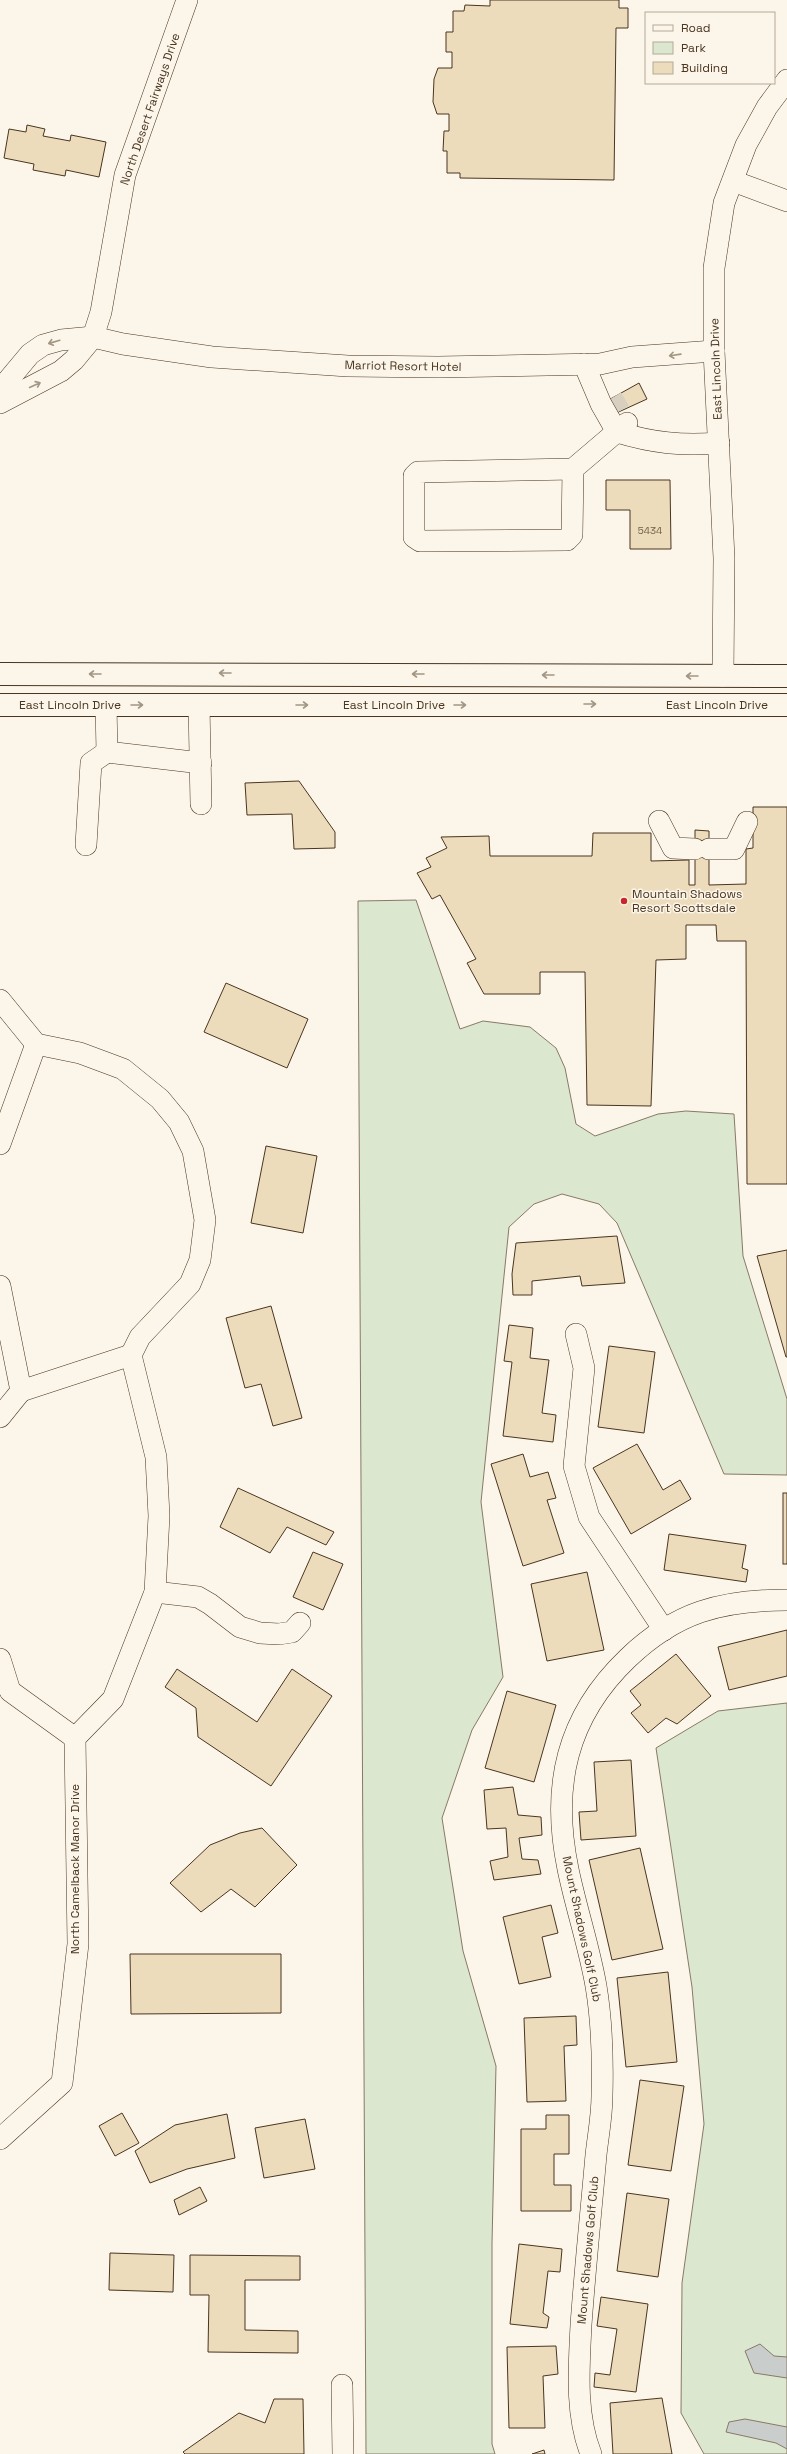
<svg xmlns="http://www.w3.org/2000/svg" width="787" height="2454" font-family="'Space Grotesk',sans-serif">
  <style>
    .green { fill: #dce7d0; stroke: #887966 }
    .water { fill: #c9cecd; stroke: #887966 }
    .building { fill: #ecdcbc; stroke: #4a3520 }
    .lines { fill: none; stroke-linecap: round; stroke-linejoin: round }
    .minor-tunnel { stroke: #d8cfc1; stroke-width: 21; stroke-dasharray: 21 10; stroke-linecap: butt }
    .minor-casing { stroke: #4a3520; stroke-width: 22 }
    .major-casing { stroke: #4a3520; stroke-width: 24 }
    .minor { stroke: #fbf6e9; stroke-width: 21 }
    .major { stroke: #fbf6e9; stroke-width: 22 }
    .oneway { stroke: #a29684 }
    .poi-dot { fill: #c62828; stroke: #fbf6e9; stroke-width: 1.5 }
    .labels { text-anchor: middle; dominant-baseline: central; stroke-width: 3; stroke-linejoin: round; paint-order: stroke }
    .number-label { font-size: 10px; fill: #725f47 }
    .street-label { font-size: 12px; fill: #4a3520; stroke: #fbf6e9 }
    .poi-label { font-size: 12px; fill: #4a3520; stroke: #fbf6e9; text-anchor: start }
  </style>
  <rect width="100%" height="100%" fill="#fbf6e9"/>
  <g class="green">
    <path d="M416,900L460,1029L483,1021L530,1027L556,1048L565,1068L576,1124L595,1136L658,1114L686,1111L734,1114L743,1256L787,1399V1475L724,1474L617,1223L599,1204L562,1194L534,1204L509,1227L481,1502L503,1677L472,1730L442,1818L463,1951L496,2066L492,2243V2444L495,2454H366L358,901Z"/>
    <path d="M787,1703V2454H704L681,2413L682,2283L704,2124L692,1987L656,1748L718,1711Z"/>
  </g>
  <g class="water">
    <path d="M760,2344L774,2356L787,2357V2378L754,2373L745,2351Z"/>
    <path d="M745,2419L787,2427V2449L776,2443L726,2432L729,2422Z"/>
  </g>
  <g class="building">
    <path d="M490,0H619V8H628V28H616L614,180L460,178V173H447V151H443L444,131H449V114H437L433,102L434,79L438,68H452V52H446V32H453V11H464L465,5L490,6Z"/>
    <path d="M27,125L45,129L43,136L70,141L71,135L106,142L99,177L66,170L65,176L33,170L34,164L4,158L9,129L26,132Z"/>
    <path d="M639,383L647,399L612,415L605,402Z"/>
    <path d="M606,480H670L671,549H630V510H606Z"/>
    <path d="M299,781L335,832V848L294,849L292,814L247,815L245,783Z"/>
    <path d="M753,807H787V1184H747L746,941H717L716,925H686V959L656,960L651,1106L587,1105L585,972H540V994H484L467,963L476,959L440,895L432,899L417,873L431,867L426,858L447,848L441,837L489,836L490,856H592L593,833H651V861L689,860V885H695V830L709,831V885L746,884V849L753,848Z"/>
    <path d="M226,983L308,1019L287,1068L204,1032Z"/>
    <path d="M266,1146L317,1156L303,1233L251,1223Z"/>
    <path d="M617,1236L625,1283L582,1286L580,1276L532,1281V1295H513L512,1274L516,1243Z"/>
    <path d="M787,1250V1357H786L757,1256Z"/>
    <path d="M271,1306L302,1418L273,1426L261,1384L245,1388L226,1318Z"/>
    <path d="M509,1325L533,1328L530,1358L549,1360L542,1413L556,1415L553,1442L503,1436L512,1362L504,1361Z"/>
    <path d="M609,1346L655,1352L644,1433L598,1427Z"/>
    <path d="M637,1444L663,1490L680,1480L691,1499L631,1534L593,1468Z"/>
    <path d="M523,1454L530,1477L548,1472L556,1498L547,1500L564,1553L523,1566L491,1464Z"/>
    <path d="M238,1488L334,1532L326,1545L287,1527L270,1553L220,1527Z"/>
    <rect x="783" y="1493" width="4" height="71"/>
    <path d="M669,1534L746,1545L742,1568L748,1570L746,1582L664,1570Z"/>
    <path d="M313,1552L343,1564L323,1610L293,1597Z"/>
    <path d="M587,1572L604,1650L547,1661L531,1584Z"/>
    <path d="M787,1630V1676L729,1690L718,1647Z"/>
    <path d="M676,1654L711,1696L677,1724L666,1718L648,1733L631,1713L641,1705L630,1691Z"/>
    <path d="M177,1669L257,1722L292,1669L332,1696L271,1786L198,1737L196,1708L165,1687Z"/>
    <path d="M507,1691L556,1705L534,1782L485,1768Z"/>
    <path d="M631,1760L636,1836L581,1840L579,1812L597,1811L594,1762Z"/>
    <path d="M513,1787L518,1815L541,1817L542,1835L519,1838L522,1859L538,1860L541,1874L494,1880L490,1861L508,1857L506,1828L487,1829L484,1790Z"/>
    <path d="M262,1828L297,1865L255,1907L231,1889L201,1912L170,1883L210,1845L240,1833Z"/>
    <path d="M640,1848L663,1949L612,1960L589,1860Z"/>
    <path d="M551,1905L558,1933L542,1937L551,1977L519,1984L503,1917Z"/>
    <path d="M130,1954H281V2013L131,2014Z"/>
    <path d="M668,1972L677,2062L626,2067L617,1978Z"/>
    <path d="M576,2016L577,2045L564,2046L566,2101L527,2102L524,2018Z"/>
    <path d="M640,2080L684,2086L671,2171L628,2165Z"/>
    <path d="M122,2113L139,2143L115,2156L99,2126Z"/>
    <path d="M227,2114L235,2158L187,2169L150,2183L135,2151L175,2125Z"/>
    <path d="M546,2115H569V2154H554V2185H571V2211H521V2129H546Z"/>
    <path d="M305,2119L315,2169L264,2178L255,2128Z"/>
    <path d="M200,2187L207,2201L179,2215L174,2200Z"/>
    <path d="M627,2193L669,2199L658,2277L617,2271Z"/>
    <path d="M519,2244L562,2249L560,2272L548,2271L543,2313L549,2317L547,2328L510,2324Z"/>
    <path d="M110,2253L174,2255L173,2292L109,2290Z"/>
    <path d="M190,2255L300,2256V2280H245V2330L298,2331V2353L208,2352L209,2295H190Z"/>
    <path d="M601,2297L648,2304L636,2392L594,2387L595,2373L610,2375L617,2329L597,2326Z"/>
    <path d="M556,2346L558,2374L543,2376L545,2428H509L507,2347Z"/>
    <path d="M662,2398L672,2454H613L610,2403Z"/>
    <path d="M274,2399H303L304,2454H185L183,2452L239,2413L265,2423Z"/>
    <path d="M544,2450L545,2454H532Z"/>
  </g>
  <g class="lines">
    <path class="minor-tunnel" d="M612,398L620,411"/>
    <defs>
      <g id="minor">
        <path d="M733,181L787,201"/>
        <path d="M584,364L601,404L617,432C653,443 682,446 719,443"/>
        <path d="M0,390L30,354L43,345L61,340L93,337L123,344L212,357L348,366L438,367L600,364L632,357L714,351"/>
        <path d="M0,403L61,371L74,360L93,337L101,312L125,175L187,0"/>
        <path d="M573,469L418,472L414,476V537L420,541L567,540L572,535L573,469L627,423"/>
        <path d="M723,676L724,558L714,351V268L724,203L746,145L767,107L787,80"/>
        <path d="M106,705L107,752L201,763"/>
        <path d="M199,705L201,804"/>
        <path d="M659,821L673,848L695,849"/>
        <path d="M86,845L91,763L107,752"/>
        <path d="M709,849H734L747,822"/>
        <path d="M0,1000L36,1044L80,1053L123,1069L160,1099L179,1122L193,1151L205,1220L200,1260L190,1284L140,1337L131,1355L156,1457L159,1516L155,1592L113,1699L75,1738L78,1944L62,2083L0,2139"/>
        <path d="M0,1144L36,1044"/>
        <path d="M0,1286L21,1391L0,1417"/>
        <path d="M576,1334L584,1368L574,1466L589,1517L664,1630"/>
        <path d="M21,1391L131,1355"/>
        <path d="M155,1592L198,1597L210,1604L240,1627L260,1633L279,1634L292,1632L300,1623"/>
        <path d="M0,1659L10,1691L75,1738"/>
        <path d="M342,2385L343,2454"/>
        <path d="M591,2454C575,2414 579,2367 581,2325C585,2269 591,2212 596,2155C598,2136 602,2116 602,2096C603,2059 602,2022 596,1986C589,1946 576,1908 568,1869C551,1787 566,1717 628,1658C676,1612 721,1600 787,1600"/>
      </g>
      <g id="major">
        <path d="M0,674L787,676"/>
        <path d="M0,705H787"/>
      </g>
    </defs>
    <use href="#minor" class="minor-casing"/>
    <use href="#major" class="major-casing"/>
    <use href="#minor" class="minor"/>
    <use href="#major" class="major"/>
  </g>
  <defs><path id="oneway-shaft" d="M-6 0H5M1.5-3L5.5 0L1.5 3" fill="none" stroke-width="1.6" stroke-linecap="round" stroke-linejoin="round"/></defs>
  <g class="oneway">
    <use href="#oneway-shaft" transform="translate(54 342) rotate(164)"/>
    <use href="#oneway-shaft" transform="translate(675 355) rotate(172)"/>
    <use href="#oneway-shaft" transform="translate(35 385) rotate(-24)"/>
    <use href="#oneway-shaft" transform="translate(225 673) rotate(180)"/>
    <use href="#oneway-shaft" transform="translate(95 674) rotate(180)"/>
    <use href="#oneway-shaft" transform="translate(418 674) rotate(-180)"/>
    <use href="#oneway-shaft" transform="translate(548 675) rotate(-180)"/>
    <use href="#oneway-shaft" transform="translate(692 676) rotate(-180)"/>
    <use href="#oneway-shaft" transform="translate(590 704)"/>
    <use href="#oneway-shaft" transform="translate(137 705)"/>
    <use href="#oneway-shaft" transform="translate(302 705)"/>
    <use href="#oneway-shaft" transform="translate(460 705)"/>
  </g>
  <circle class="poi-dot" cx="624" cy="901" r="4"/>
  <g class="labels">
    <g class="number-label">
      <text x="650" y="530">5434</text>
    </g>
    <g class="street-label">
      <text transform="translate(150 109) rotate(-71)">North Desert Fairways Drive</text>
      <text transform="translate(403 366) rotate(1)">Marriot Resort Hotel</text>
      <text transform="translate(716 369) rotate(-92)">East Lincoln Drive</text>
      <text x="70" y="705">East Lincoln Drive</text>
      <text x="394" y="705">East Lincoln Drive</text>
      <text x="717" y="705">East Lincoln Drive</text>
      <text transform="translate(75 1869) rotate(-90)">North Camelback Manor Drive</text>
      <text transform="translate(582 1929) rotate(78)">Mount Shadows Golf Club</text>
      <text transform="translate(588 2250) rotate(-85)">Mount Shadows Golf Club</text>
    </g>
    <g class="poi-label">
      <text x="632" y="894">Mountain Shadows<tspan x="632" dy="14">Resort Scottsdale</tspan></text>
    </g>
  </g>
  <rect x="645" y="12" width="130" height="72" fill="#fbf6e9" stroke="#b4a999"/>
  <rect x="653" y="25" width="20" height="6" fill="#fbf6e9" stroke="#b4a999"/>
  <text x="681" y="32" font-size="12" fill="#4a3520">Road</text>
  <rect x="653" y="42" width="20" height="12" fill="#dce7d0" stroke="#b4a999"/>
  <text x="681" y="52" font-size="12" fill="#4a3520">Park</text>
  <rect x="653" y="62" width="20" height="12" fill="#ecdcbc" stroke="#b4a999"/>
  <text x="681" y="72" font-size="12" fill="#4a3520">Building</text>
</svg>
